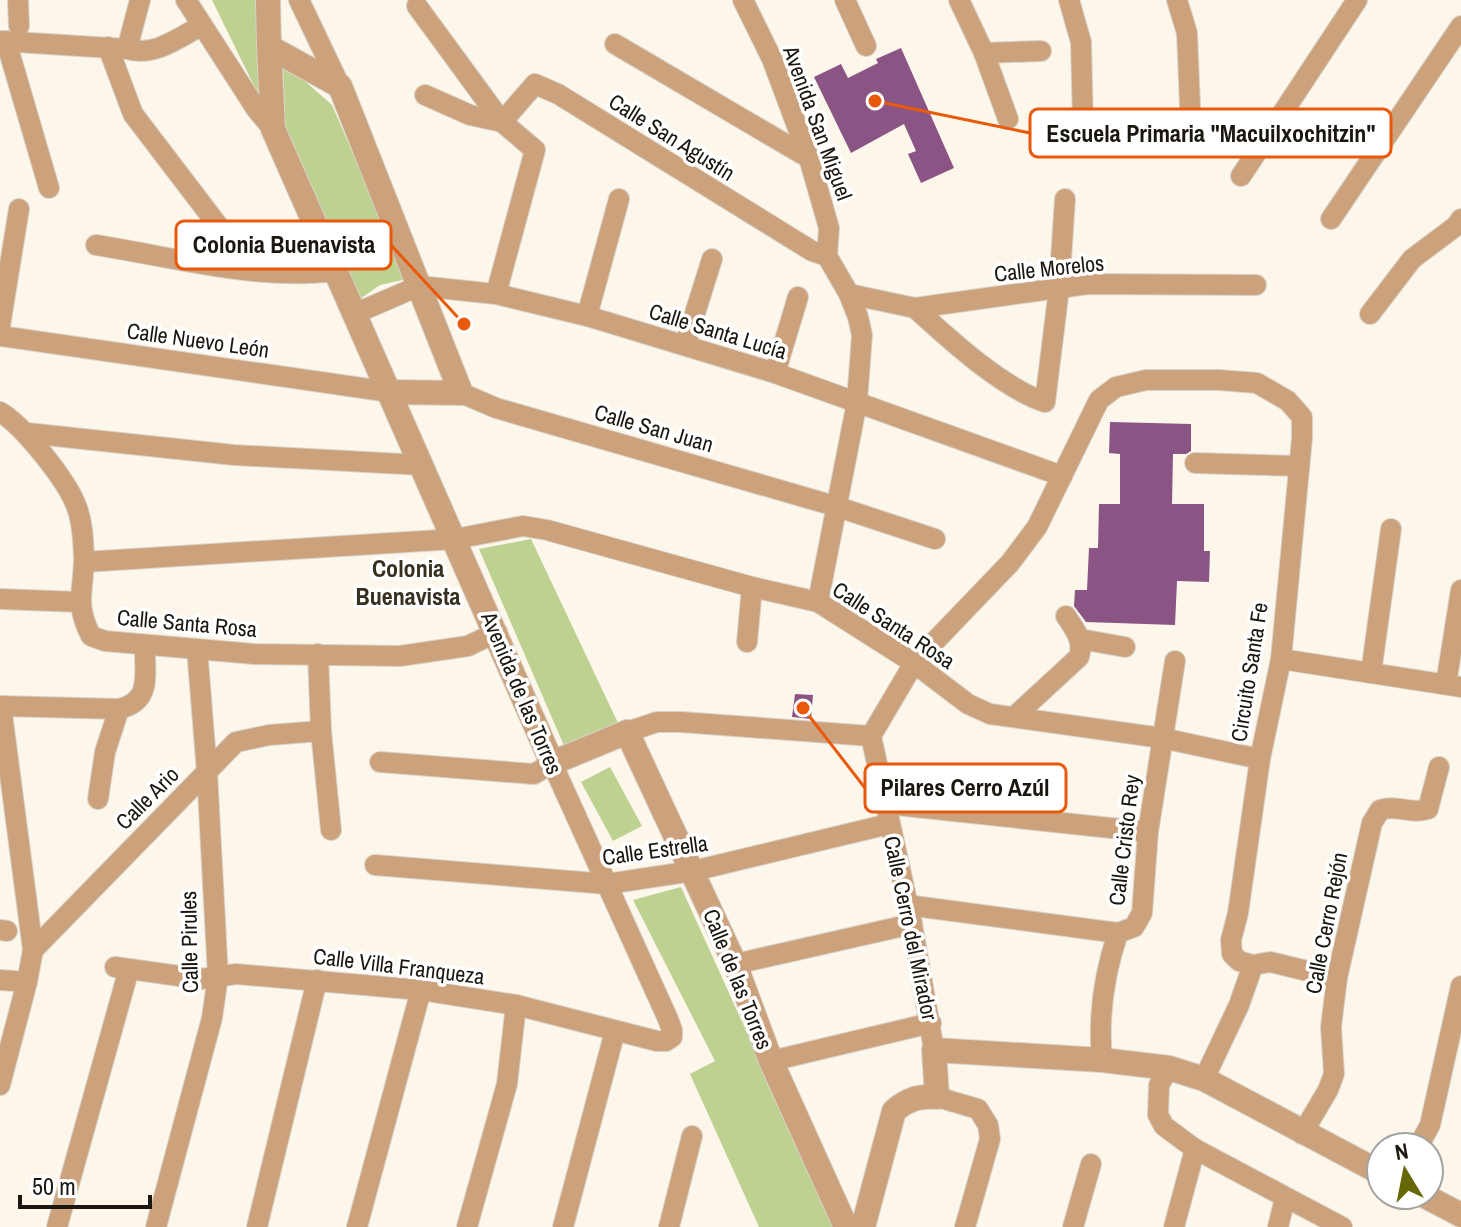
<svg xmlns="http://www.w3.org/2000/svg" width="1461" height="1227" font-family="'Archivo Narrow',sans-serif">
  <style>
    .green { fill: #bdd191 }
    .building { fill: #8a5485 }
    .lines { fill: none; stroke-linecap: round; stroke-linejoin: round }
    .minor-casing { stroke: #d9d2c8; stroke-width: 22 }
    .tertiary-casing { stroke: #d9d2c8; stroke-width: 26 }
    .path { stroke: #979188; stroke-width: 3; stroke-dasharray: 4 6; stroke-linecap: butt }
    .minor { stroke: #cca27c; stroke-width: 20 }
    .tertiary { stroke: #cca27c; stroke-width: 24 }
    .labels { text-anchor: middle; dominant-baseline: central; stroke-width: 7; stroke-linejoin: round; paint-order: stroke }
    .street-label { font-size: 22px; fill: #1b1710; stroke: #fff }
    .neighbourhood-label { font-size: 24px; font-weight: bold; fill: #382f20; stroke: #fff }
    .leader { fill: none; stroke: #e8590c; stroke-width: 3 }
    .callout-dot { fill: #e8590c; stroke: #fff; stroke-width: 3 }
    .callout { fill: #fff; stroke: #e8590c; stroke-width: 3 }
    .callout-label { font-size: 24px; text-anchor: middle; font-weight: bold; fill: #1b1710 }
  </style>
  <rect width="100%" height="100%" fill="#fdf6eb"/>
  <g class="green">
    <path d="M212,0H260L265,90L259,96Z"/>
    <path d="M289,67L332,105L407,279L380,285L360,299L286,138L283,70Z"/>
    <path d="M531,539L618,723L565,748L479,549Z"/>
    <path d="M610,767L642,826L613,841L581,782Z"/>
    <path d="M681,887L835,1227H759L690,1074L715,1061L633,900Z"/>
  </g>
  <g class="building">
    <path d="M901,48L954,168L921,183L908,154L916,151L904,124L851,153L814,77L841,64L848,78L878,63L876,59Z"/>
    <path d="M1110,422L1191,424V451L1186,454H1173L1172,504H1204V551H1210L1209,582L1177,581L1175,625L1086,622L1074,606L1075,590H1087L1089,548H1098L1099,504H1120V454L1109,453Z"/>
    <path d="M795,694L813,695L811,719L792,717Z"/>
  </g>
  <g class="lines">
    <defs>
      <g id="minor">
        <path d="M18,0L19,26"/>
        <path d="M186,0L257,110L273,129"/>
        <path d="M299,0L340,86"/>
        <path d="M743,0L772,59L809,158L829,228L827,256L849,294L858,317L862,335L857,402L818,602"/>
        <path d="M845,0L866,46"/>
        <path d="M959,0L984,53L1008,119"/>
        <path d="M1069,0L1081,42L1083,124L1086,135L1094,139L1191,131L1187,33L1177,0"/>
        <path d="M417,6L502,122"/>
        <path d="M0,41L127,49C154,57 179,38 202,25"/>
        <path d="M6,41L49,188"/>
        <path d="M615,44L809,158"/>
        <path d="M108,47L133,114L252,270"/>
        <path d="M127,49L140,0"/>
        <path d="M984,53L1041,51"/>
        <path d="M425,95L470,115L502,122L535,150L496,294"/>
        <path d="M502,122L535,84L558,94L812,251L827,256"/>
        <path d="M1241,176L1357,0"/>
        <path d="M1331,219L1461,26"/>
        <path d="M96,245C172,257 258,281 334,271"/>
        <path d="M849,294L915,308L1088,284L1256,285"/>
        <path d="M915,308C949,339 1002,388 1045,402L1059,289L1065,199"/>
        <path d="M354,314L419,286L496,294L587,316L775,373L1062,476"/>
        <path d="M1370,314L1412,259L1456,226L1461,219"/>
        <path d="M587,316L619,199"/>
        <path d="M0,326L19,209"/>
        <path d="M0,336L390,392"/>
        <path d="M685,345L712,259"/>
        <path d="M775,373L798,297"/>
        <path d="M461,393L496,408L835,506L935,539"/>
        <path d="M0,412C23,425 69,483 77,508C83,524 83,541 84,557C84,590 74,603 91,636L105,641L254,654L400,656L468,646L497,632"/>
        <path d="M27,433L234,455L422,465"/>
        <path d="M1195,463L1297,466"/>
        <path d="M84,562L455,539L523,526L547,530L752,587L818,602L914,663L968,704L990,714L1162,738L1260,759"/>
        <path d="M0,599L79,602"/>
        <path d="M1080,639L1125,647"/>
        <path d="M747,642L752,587"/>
        <path d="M318,654L321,731L331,830"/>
        <path d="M1281,659L1461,687"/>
        <path d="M1371,673L1391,529"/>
        <path d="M1446,684L1461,590"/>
        <path d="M0,706L119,709C153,701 144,674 145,645"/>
        <path d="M1,706L33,950"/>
        <path d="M1014,717L1079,657C1084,640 1075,630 1066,616"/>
        <path d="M627,732L657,722H681L871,736"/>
        <path d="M98,799L105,752L119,709"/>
        <path d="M887,804L1148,832"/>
        <path d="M375,865L607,884L693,871L889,824"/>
        <path d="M907,905L1118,933"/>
        <path d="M0,930L7,931"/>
        <path d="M735,964L912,924"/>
        <path d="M115,967L201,979L236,974L421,990L516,1005L657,1041H666L672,1037V1030L668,1019L552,763L534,774L380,762"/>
        <path d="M0,980L27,982"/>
        <path d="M934,1050L912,924L871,736L914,663L1010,563L1037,527L1099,400L1116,387L1146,380H1219L1257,383L1288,401L1302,417V438L1281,659L1260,759L1238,913L1231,940L1232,954L1239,961L1253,965L1270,962L1337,978"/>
        <path d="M1102,1060C1098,1017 1104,974 1118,933L1134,927L1142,913L1148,832L1175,661"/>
        <path d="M771,1061L931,1023"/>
        <path d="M1169,1068L1159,1085L1158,1115L1164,1126L1195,1149L1342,1227"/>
        <path d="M1204,1079L1239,1005L1253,965"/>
        <path d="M0,1085L27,982L33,950L236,742L269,735L321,731"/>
        <path d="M937,1097L978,1109L988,1125L990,1139L965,1227"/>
        <path d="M1302,1134L1328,1090L1334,1074L1331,1027L1337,978L1372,823L1380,810C1398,804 1409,815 1428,809L1439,767"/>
        <path d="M1418,1147L1430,1125L1461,986"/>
        <path d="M57,1227L129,969"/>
        <path d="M156,1227L212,1018L218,976L207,772L197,649"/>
        <path d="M257,1227L317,980"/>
        <path d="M357,1227L421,990"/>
        <path d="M467,1227L507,1084L516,1005"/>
        <path d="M563,1227L615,1031"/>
        <path d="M669,1227L692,1136"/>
        <path d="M1073,1227L1091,1164"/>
        <path d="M1174,1227L1195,1149"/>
        <path d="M1278,1227L1285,1198"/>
      </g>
      <g id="tertiary">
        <path d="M268,0L269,47L340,86L461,393L390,392"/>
        <path d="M269,47L273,129L552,763L627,732L735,964L771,1061L846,1227"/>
        <path d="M1423,1195L1461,1215"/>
        <path d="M863,1227L894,1111C908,1099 918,1096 937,1097L934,1050L1102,1060L1169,1068L1204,1079L1381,1173"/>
      </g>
    </defs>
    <use href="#minor" class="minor-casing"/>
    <use href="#tertiary" class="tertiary-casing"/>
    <path class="path" d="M1200,149L1202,151L1235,150"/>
    <use href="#minor" class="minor"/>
    <use href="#tertiary" class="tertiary"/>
  </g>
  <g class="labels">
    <g class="street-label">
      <text transform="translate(818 123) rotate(70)">Avenida San Miguel</text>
      <text transform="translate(672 137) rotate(32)">Calle San Agustín</text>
      <text transform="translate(1049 268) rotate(-6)">Calle Morelos</text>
      <text transform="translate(718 331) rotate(17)">Calle Santa Lucía</text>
      <text transform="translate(198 340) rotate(8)">Calle Nuevo León</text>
      <text transform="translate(654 428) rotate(16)">Calle San Juan</text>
      <text transform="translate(187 623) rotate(5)">Calle Santa Rosa</text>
      <text transform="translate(894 625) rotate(33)">Calle Santa Rosa</text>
      <text transform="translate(1249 672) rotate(-81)">Circuito Santa Fe</text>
      <text transform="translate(522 693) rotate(67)">Avenida de las Torres</text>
      <text transform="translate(147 798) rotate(-45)">Calle Ario</text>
      <text transform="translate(1124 840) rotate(-83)">Calle Cristo Rey</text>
      <text transform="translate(655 850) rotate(-8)">Calle Estrella</text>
      <text transform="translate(1326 923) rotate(-79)">Calle Cerro Rejón</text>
      <text transform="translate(911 928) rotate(78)">Calle Cerro del Mirador</text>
      <text transform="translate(189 942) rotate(-91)">Calle Pirules</text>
      <text transform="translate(399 966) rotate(7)">Calle Villa Franqueza</text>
      <text transform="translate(738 979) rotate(68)">Calle de las Torres</text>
    </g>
    <g class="neighbourhood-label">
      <text x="408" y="568">Colonia<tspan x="408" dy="28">Buenavista</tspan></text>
    </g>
  </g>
  <path class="leader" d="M875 101L1030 133M464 324L391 245M803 708L865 788"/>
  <g class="callout-dot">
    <circle cx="875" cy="101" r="8"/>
    <circle cx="464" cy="324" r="8"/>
    <circle cx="803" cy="708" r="8"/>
  </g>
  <g class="callout">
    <rect x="1030" y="109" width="361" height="48" rx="8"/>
    <rect x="176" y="221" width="215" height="48" rx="8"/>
    <rect x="865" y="764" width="201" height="48" rx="8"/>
  </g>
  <g class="callout-label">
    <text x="1211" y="142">Escuela Primaria "Macuilxochitzin"</text>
    <text x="284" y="253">Colonia Buenavista</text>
    <text x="965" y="796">Pilares Cerro Azúl</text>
  </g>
  <g transform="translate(1405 1171) rotate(350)"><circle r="38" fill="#ffffff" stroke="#a4a29f" stroke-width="2"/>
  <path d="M0-6L14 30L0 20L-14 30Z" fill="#656805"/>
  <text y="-12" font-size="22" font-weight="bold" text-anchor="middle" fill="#1b1710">N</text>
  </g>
  <path d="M20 1195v12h130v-12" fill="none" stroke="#1b1710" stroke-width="4"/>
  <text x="32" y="1195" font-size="24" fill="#1b1710" stroke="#ffffff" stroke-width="6" paint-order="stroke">50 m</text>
</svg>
